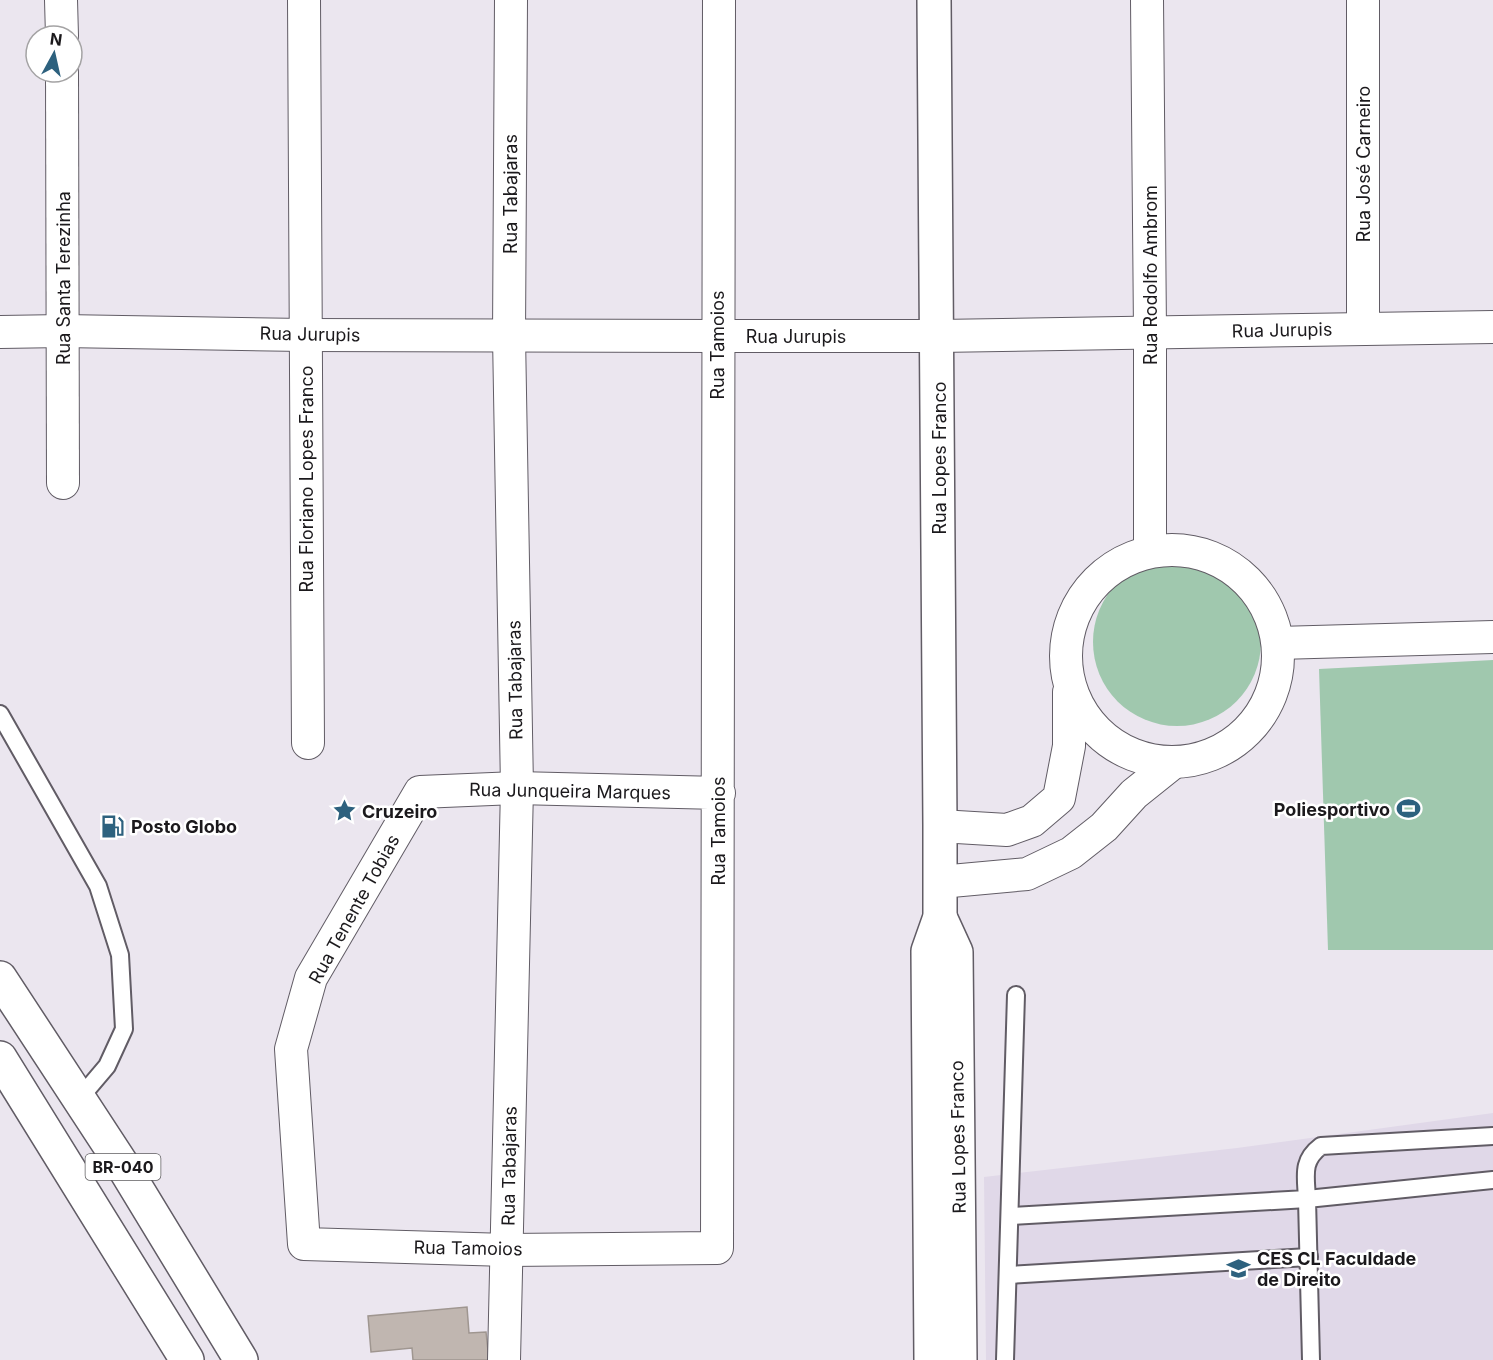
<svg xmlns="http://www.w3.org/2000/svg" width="1493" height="1360" font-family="Inter,sans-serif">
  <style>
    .built { fill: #e0d8e8 }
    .green { fill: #a0c8ae }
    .building { fill: #c0b6b0; stroke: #9f9690; stroke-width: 1.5 }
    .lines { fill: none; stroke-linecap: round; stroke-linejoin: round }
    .lane-casing { stroke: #615c65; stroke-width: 20 }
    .street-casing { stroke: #615c65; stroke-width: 34 }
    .secondary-casing { stroke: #615c65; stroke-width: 36 }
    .highway-casing { stroke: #615c65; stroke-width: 36 }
    .lane { stroke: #fff; stroke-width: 16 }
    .street { stroke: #fff; stroke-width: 32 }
    .secondary { stroke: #fff; stroke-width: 33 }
    .highway { stroke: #fff; stroke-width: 33 }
    .labels { text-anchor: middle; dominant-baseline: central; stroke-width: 5; stroke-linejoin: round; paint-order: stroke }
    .shield { fill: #fff; stroke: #5f5e60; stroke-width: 1.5 }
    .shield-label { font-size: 16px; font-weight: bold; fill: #1b191c }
    .street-label { font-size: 18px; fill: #1b191c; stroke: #fff }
    .poi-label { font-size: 18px; font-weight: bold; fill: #1b191c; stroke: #fff; text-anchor: start }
  </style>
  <rect width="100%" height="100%" fill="#ebe6ef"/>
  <path class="built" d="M1493,1113V1360H986L984,1177L1237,1148Z"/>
  <g class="green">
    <circle cx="1177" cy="642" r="84"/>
    <path d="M1493,660V950H1328L1319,669Z"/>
  </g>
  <path class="building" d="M467,1307L469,1333L486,1332L489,1360H413L412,1348L371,1352L368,1316Z"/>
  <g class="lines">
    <defs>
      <g id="lane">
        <path d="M0,714L98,886L120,955L124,1029L107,1066L79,1099"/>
        <path d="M1010,1216L1307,1199C1306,1176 1301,1161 1321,1146L1493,1136"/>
        <path d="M1008,1275L1309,1257"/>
        <path d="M1005,1360L1016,995"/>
        <path d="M1311,1360L1307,1199L1493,1180"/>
      </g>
      <g id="street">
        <path d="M61,0L62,36"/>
        <path d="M304,0L308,743"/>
        <path d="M1147,0L1150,331V551"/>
        <path d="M1363,0V329"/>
        <path d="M62,72L63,483"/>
        <path d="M0,332L63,331L304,335L717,336H938L1493,327"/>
        <circle cx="1172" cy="656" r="106"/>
        <path d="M1278,643L1493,637"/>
        <path d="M719,793L517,788L420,792L311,978L291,1049L304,1244L507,1250L717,1248C719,832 717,416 719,0"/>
        <path d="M940,826L1007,830L1032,821L1059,798L1069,746V692"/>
        <path d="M940,882L1027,874L1071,853L1104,827L1134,794L1174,762"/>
        <path d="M504,1360L517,788L509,336L511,0"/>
      </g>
      <g id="secondary">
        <path d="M940,917L956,952L960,1360"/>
        <path d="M931,1360L928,951L940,917V826L934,0"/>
      </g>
      <g id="highway">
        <path d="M0,978L123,1166L241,1360"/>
        <path d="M0,1058L187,1360"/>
      </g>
    </defs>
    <use href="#lane" class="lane-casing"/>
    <use href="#street" class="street-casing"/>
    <use href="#secondary" class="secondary-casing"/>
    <use href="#highway" class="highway-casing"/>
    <use href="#lane" class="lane"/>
    <use href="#street" class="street"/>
    <use href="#secondary" class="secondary"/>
    <use href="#highway" class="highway"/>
  </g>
  <defs>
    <symbol id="stadium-bare" viewBox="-9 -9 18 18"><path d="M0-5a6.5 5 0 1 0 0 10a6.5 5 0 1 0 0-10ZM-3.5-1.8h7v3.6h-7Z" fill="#2d617e" stroke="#fff" stroke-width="2.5" paint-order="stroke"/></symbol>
    <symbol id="sight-bare" viewBox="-9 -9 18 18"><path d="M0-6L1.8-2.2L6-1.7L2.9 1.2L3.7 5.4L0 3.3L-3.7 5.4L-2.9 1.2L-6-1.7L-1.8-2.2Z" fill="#2d617e" stroke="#fff" stroke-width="2.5" paint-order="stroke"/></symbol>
    <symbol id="fuel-bare" viewBox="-9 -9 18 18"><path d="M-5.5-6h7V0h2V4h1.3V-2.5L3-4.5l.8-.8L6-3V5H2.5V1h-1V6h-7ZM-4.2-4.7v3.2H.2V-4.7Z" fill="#2d617e" stroke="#fff" stroke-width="2.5" paint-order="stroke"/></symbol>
    <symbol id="university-bare" viewBox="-9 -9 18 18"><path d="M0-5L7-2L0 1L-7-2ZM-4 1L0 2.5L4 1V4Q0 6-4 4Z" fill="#2d617e" stroke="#fff" stroke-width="2.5" paint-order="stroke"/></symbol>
  </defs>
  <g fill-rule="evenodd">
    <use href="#stadium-bare" x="1392" y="792" width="33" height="33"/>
    <use href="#sight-bare" x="328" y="794" width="33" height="33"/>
    <use href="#fuel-bare" x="96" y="810" width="33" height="33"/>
    <use href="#university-bare" x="1222" y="1252" width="33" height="33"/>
  </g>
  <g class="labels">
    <rect class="shield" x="85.5" y="1154" width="75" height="26" rx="4.5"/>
    <g class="shield-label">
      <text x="123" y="1167">BR-040</text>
    </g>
    <g class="street-label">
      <text transform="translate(1363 164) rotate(-90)">Rua José Carneiro</text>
      <text transform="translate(510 194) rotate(-90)">Rua Tabajaras</text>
      <text transform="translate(1150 275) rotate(-90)">Rua Rodolfo Ambrom</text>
      <text transform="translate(63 278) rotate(-90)">Rua Santa Terezinha</text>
      <text transform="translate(1282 330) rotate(-1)">Rua Jurupis</text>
      <text transform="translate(310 334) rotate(1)">Rua Jurupis</text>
      <text x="796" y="336">Rua Jurupis</text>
      <text transform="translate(717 345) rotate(-90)">Rua Tamoios</text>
      <text transform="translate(939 458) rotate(-90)">Rua Lopes Franco</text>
      <text transform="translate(306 479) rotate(-90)">Rua Floriano Lopes Franco</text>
      <text transform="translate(515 680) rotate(-91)">Rua Tabajaras</text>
      <text transform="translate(570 791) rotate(1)">Rua Junqueira Marques</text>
      <text transform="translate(718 831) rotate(-90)">Rua Tamoios</text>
      <text transform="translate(354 909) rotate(-61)">Rua Tenente Tobias</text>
      <text transform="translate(958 1137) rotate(-91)">Rua Lopes Franco</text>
      <text transform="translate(509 1166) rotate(-89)">Rua Tabajaras</text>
      <text transform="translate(468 1248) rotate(1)">Rua Tamoios</text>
    </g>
    <g class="poi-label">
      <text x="1390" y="809" text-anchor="end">Poliesportivo</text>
      <text x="362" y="811">Cruzeiro</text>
      <text x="131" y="826">Posto Globo</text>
      <text x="1257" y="1258">CES CL Faculdade<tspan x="1257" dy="21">de Direito</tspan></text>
    </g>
  </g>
  <g transform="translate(54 54) rotate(8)"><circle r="28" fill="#ffffff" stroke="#a4a3a4" stroke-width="1.5"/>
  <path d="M0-4.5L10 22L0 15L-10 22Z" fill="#2d617e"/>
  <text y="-9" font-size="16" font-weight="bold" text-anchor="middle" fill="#1b191c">N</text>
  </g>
</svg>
